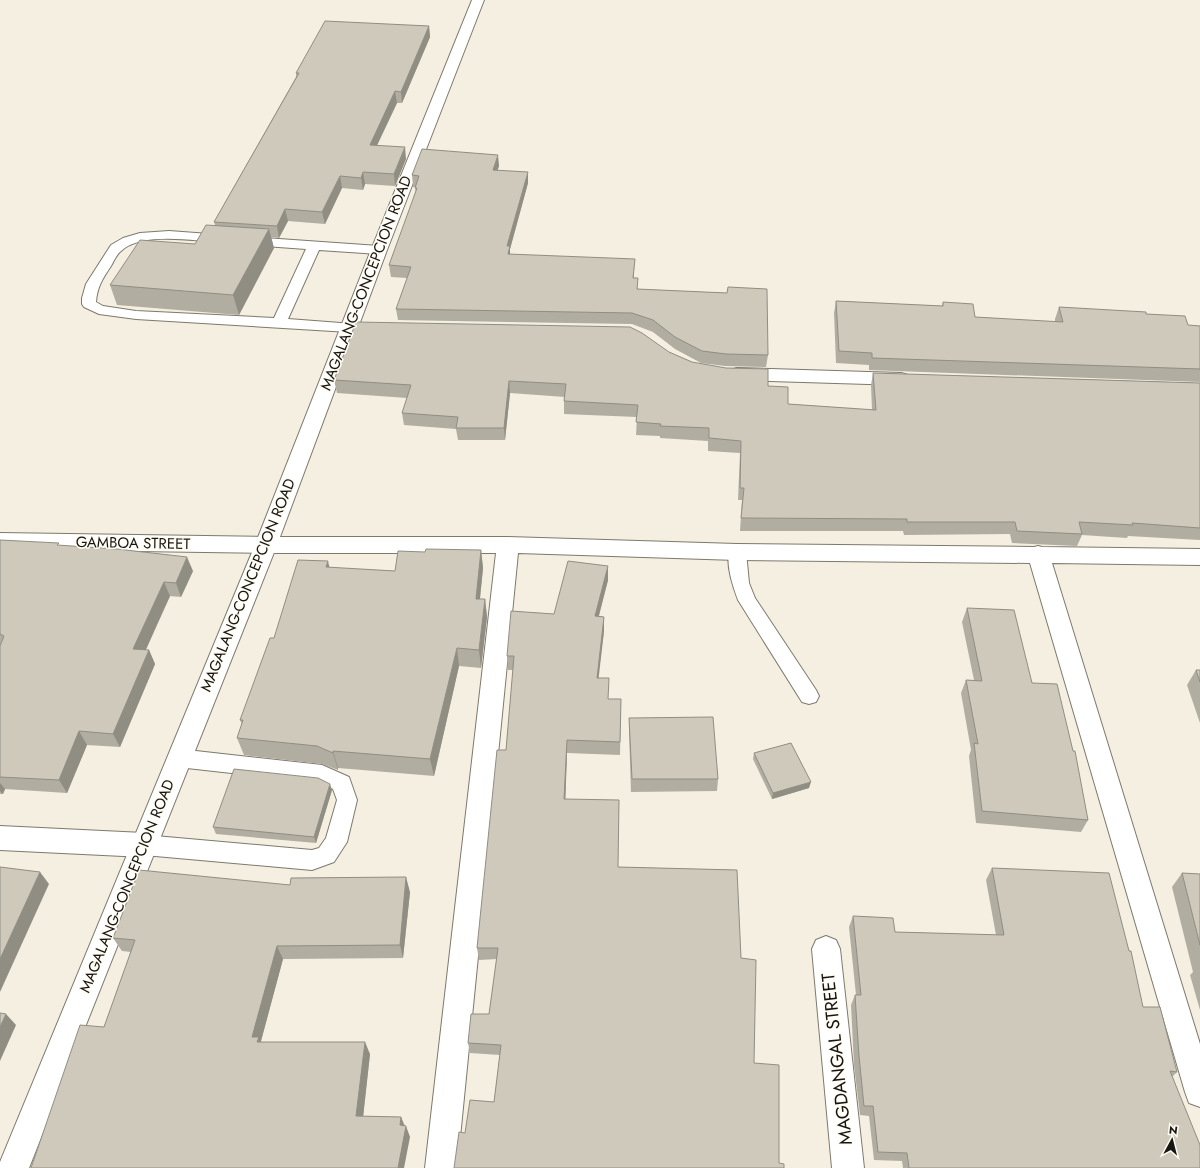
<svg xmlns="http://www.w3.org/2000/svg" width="1200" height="1168" font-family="Jost,sans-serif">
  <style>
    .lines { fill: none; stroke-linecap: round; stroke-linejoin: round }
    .lane-casing { stroke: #7d796c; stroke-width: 2 }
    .street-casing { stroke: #7d796c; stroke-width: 2 }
    .primary-casing { stroke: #7d796c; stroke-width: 2 }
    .lane { fill: #fff; fill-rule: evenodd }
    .street { fill: #fff; fill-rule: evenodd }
    .primary { fill: #fff; fill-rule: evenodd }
    .wall { fill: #b1ada1 }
    .shaded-wall { fill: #908d83 }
    .building { fill: #cec9bb; stroke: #908d83 }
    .labels { text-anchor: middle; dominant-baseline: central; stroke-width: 3; stroke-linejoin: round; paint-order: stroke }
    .street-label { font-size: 15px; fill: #171511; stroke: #fffcf3 }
    .near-street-label { font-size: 18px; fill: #171511; stroke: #fffcf3 }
  </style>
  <rect width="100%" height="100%" fill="#f4efe0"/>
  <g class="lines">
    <defs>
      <g id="lane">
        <path d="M169,231L223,235L228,236L230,239L228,242L223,243C197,241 142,231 121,251C116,255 114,261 111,266C103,278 97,287 96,302L103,306L136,311L274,318L306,249L249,245L244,244L242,241L244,238L249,237L379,246L384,247L386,250L384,253L379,254L319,250L288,319L354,324L356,327L354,330L349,332L136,319L99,314L84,307L82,304V298L86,284L111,245L123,238L140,233Z"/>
        <path d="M737,546L743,547L746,552L749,583L755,598L816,690L819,696L816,702L809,704L802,702L738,600C733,587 724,560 731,547Z"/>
        <path d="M178,749L322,765L349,777L357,800L347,842L334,862L312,870L144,855L136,852L133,845L136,838L144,835L312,850L319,848L326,838L337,800L333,789L320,783L178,767L171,764L168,758L171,752Z"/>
      </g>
      <g id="street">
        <path d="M737,368L901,373L908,375L910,379L908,383L901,385L737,380L730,378L728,374L730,370Z"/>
        <path d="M0,533L266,537H508L737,544L1034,547L1038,546L1042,547L1200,549V565L1052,563L1200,1044V1107L1189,1103L1185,1092L1030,563L737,560L518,553L457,1168H425L496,553H266L0,549Z"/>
        <path d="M0,826L144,833L153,837L157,845L153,853L144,857L0,850Z"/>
        <path d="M826,936L836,940L840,949L864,1168H832L812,949L816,940Z"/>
      </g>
      <path id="primary" d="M472,0H484L387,250L277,545L29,1168H0V1162L255,545L371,250Z"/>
    </defs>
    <use href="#lane" class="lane-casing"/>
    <use href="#street" class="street-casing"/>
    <use href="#primary" class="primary-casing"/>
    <use href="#lane" class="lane"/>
    <use href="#street" class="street"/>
    <use href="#primary" class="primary"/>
  </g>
  <g class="wall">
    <path d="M429,26L430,37L402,103H397L377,145L406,159L395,186L365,184L363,190L342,188L325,224L288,221L279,238L271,237L274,248L239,315L117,305L110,285L195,244L215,225L214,222L296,77V73Z"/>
    <path d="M499,166L497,170L528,183L510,249V254L634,271V278L638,289L727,293L728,287L768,355L766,367L725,366L701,363L675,349L653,332L632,324L398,320L396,309L407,278L391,277L389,265L416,193L415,188V187H413L412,175Z"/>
    <path d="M836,301L942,306L943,302L975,317L1055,322V319L1059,307L1146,314L1188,325L1200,326V382L869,370V365L836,363L834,313Z"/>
    <path d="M669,352L692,362L768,386L788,404L872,410L871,385L873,373L1200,383V540L1128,536L1127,538L1082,535L1077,546L1012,543L1010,534L904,535L903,531H740L742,500H738L740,453L708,451V441L660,438V436L636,435L637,417L564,414V401L565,397L510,393L505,440H458L456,429L404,425L402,413L407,398L337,393L334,380Z"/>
    <path d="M0,540L60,546L193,571L181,597L170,596L145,650H149L155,664L120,747L87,745L67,793L5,789L3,794H0V646L1,644H0Z"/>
    <path d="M481,550L483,568L480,599H485L487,617L481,668L459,666L434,776L338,768V770L322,764L244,755L237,738L242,724L240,720L274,638L329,568L395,571L425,552Z"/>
    <path d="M608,566V580L599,616L604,617V631L598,678L608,699H621L620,755L567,753L565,799L618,867L737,870L465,1133L494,1102L500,1055L470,1053L468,1043L489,1014L497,959L479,960L477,948L506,750L513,670H508L507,656Z"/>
    <path d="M967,608L1032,683L1088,820L1081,832L976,823L969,756L971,750L961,693L966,680H974L962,622Z"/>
    <path d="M1196,670H1200V723L1187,685Z"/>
    <path d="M629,718L718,779L717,791L631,792L629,731Z"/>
    <path d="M754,753L809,788L772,799L753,759Z"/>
    <path d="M332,790L316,843L216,834L213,827Z"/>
    <path d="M992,868L1143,1007L1177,1072L1172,1077L1200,1168H903L902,1161L874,1160L869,1116L860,1115L854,1065L851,1005L855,995H856L849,927L853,916L895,932L996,935L986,880Z"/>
    <path d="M1182,873L1200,874V1010L1190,975L1193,972L1172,887Z"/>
    <path d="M290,885L410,892L403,958L283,959L261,1041V1042L370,1054L363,1116L401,1117L410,1137L104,1027L131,952L122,951L113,938Z"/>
  </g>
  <g class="shaded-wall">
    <path d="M429,26L430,37L402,103L401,92Z"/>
    <path d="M395,91L397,103L372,156L370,145Z"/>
    <path d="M405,147L406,159L395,186L394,174Z"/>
    <path d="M498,155L499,166L494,181L493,170Z"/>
    <path d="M363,172L365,184L363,190L361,178Z"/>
    <path d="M528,172V183L510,249V258L508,265L507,246Z"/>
    <path d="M340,176L342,188L325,224L322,212Z"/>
    <path d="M285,209L288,221L279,238L277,226Z"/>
    <path d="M269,229L274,248L239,315L233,295Z"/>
    <path d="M635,259L634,271L633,289V278Z"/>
    <path d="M509,381L510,393L505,440L504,428Z"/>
    <path d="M481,550L483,568L478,617L476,599Z"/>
    <path d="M187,557L193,571L181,597L176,583Z"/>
    <path d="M328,561L332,579L326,567Z"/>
    <path d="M608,566V580L595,630V616Z"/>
    <path d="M164,582L170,596L140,663L133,649Z"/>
    <path d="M485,599L487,617L481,668L479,650Z"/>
    <path d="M604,617V631L597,692V678Z"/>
    <path d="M457,648L459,666L434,776L430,759Z"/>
    <path d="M149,650L155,664L120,747L113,734Z"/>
    <path d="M79,731L87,745L67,793L59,780Z"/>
    <path d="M567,740V753L565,812L564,799Z"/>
    <path d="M333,751L338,768V770L333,753Z"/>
    <path d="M811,782L809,788L772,799L773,793Z"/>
    <path d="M0,783L5,789L3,794L0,791Z"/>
    <path d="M330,784L332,790L316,843L314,837Z"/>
    <path d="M40,872L49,884L0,992V959Z"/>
    <path d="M406,877L410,892L403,958L400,945Z"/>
    <path d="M277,946L283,959L261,1041L265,1050L252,1037Z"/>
    <path d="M6,1014L16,1025L0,1061V1027Z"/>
    <path d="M365,1042L370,1054L362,1127L356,1116Z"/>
    <path d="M401,1117L405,1128L406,1126L410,1137L404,1168H398L400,1125Z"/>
  </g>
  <g class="building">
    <path d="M325,21L429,26L401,92L395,91L370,145L405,147L394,174L363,172L361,178L340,176L322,212L285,209L277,226L214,222L299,73H296Z"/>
    <path d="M422,149L498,155L493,170L528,172L507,246H510L508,254L635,259L633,278H638L637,289L727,293L728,287L767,289L768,355L726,354L702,351L675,337L653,320L632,313L396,309L411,267L389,265L417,188H415L419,176L412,175Z"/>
    <path d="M206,225L269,229L233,295L110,285L140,240L195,244Z"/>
    <path d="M836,301L943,306V302L973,304L975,317L1063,322L1059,307L1146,312V314L1185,316L1188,325L1200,326V369L872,358V353L839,351Z"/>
    <path d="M356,322L630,327L642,333L669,352L692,362L726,368L768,369V386L788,387V404L876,410L873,373L1200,383V528L1132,523L1133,525L1079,522L1082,534L1017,531L1015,522H907V519L741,518L744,488H740L741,441L709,438V428L660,426L661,424L636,422L638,405L564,401L566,384L509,381L504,428H456L458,417L402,413L411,385L334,380Z"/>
    <path d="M0,540L59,543L57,545L117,549L187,557L176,583L164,582L133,649L149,650L113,734L79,731L59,780L0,777V646L4,636L0,634Z"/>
    <path d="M426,549L481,550L476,599H485L479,650L457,648L430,759L333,751V753L317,746L237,738L243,720H240L270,638H274L298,560L328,561L326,567L395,571L398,551L425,552Z"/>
    <path d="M568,561L608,566L595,616L604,617L597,678H609L608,699H621L620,742L567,740L564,799L619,800L618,867L737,870L741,958L756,960L754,1063L779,1065V1163L784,1164V1168H454L459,1132L465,1133L470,1100L494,1102L501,1045L468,1043L471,1014H489L498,948H477L497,750H506L514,656H507L511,611L554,614Z"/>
    <path d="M967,608L1014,610L1032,683L1057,684L1073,751H1075L1088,820L982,811L974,743L978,744L966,680L982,681Z"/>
    <path d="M1196,670H1200V682Z"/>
    <path d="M713,717L718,779H632L629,718Z"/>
    <path d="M791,743L811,782L773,793L754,753Z"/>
    <path d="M234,769L318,778L330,784L314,837L213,827Z"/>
    <path d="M0,867L40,872L0,959Z"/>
    <path d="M992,868L1109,873L1129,951H1131L1143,1007H1160L1177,1072L1170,1071L1200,1145V1168H909L907,1153L878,1152L873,1106H864L859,1056L855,995H861L853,916L893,918L895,932L1004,935Z"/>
    <path d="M139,870L290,885L291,878L406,877L400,945L277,946L252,1037H259L257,1042H365L356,1116L401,1117L400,1125L406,1126L398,1168H31L80,1025L104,1027L135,940L113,938Z"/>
    <path d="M1182,873L1200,874V945Z"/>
    <path d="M0,1013L6,1014L0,1027Z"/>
  </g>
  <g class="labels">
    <g class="street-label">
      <text transform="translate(366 283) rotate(-69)">MAGALANG-CONCEPCION ROAD</text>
      <text transform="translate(133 543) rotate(1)">GAMBOA STREET</text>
      <text transform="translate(248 585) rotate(-68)">MAGALANG-CONCEPCION ROAD</text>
      <text transform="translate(127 886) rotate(-68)">MAGALANG-CONCEPCION ROAD</text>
    </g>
    <g class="near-street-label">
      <text transform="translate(837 1059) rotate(-96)">MAGDANGAL STREET</text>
    </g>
  </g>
  <g transform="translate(1172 1140) rotate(7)" stroke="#fffcf3" stroke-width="3" paint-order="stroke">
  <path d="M0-3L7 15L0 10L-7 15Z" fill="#171511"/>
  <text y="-6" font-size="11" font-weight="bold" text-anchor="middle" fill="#171511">N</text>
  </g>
</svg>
